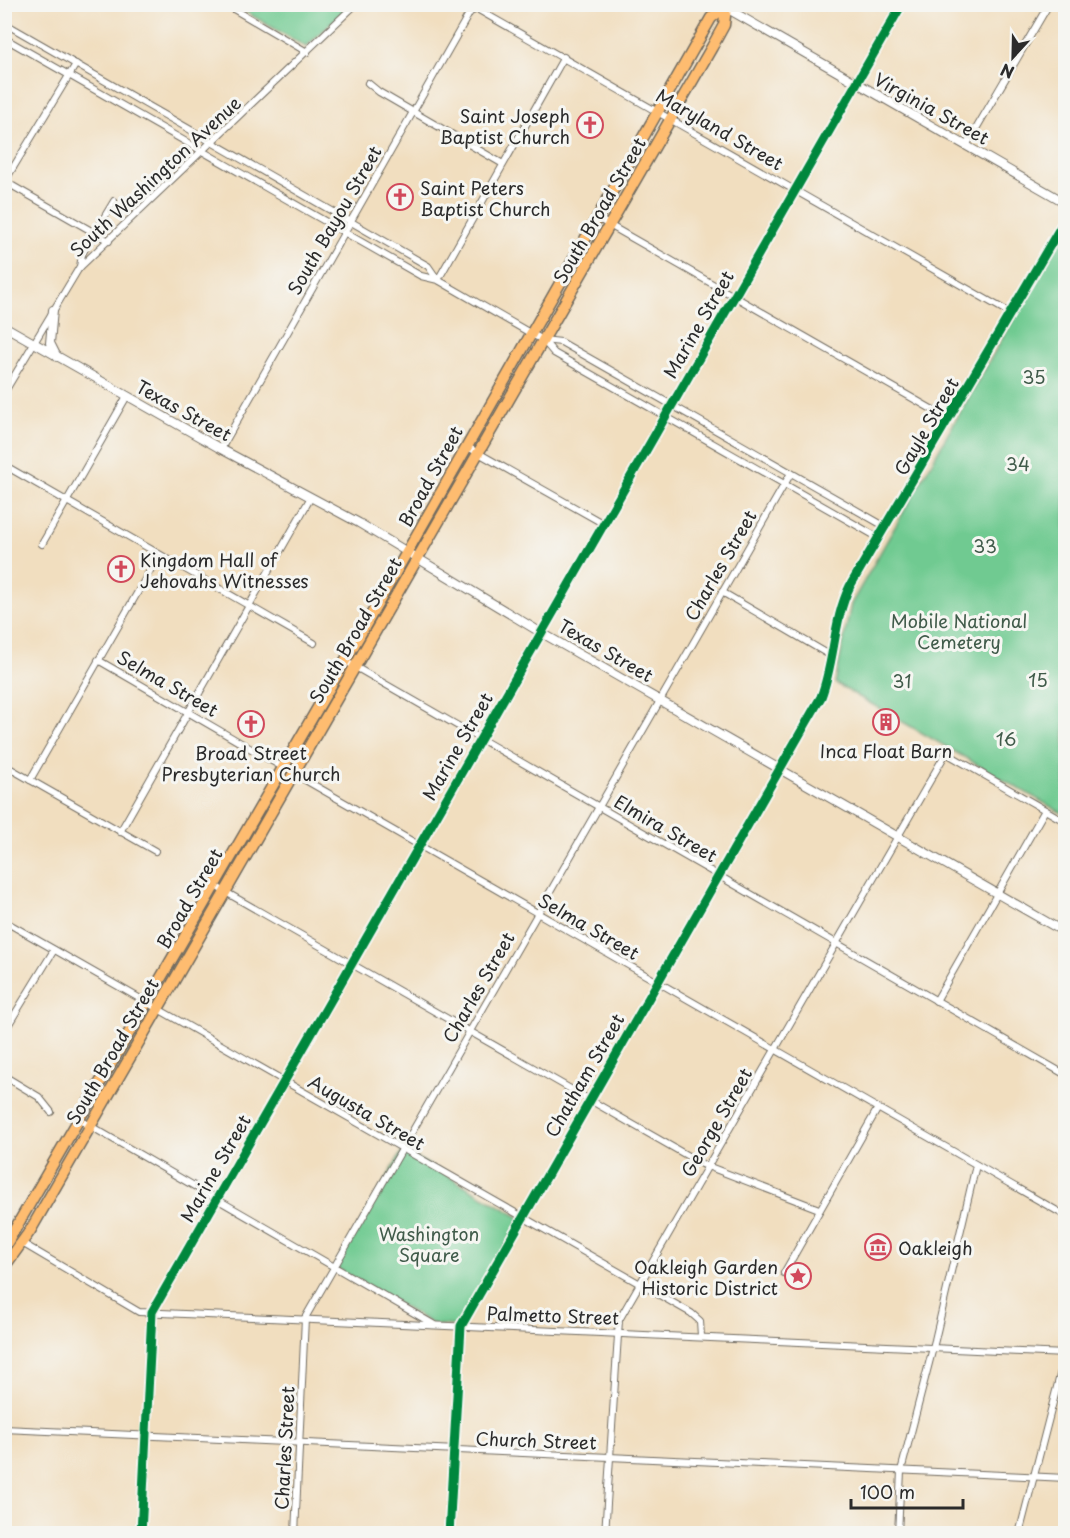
<svg xmlns="http://www.w3.org/2000/svg" width="1070" height="1538" font-family="'Playpen Sans',sans-serif">
  <style>
    .green { fill: #70ca91; stroke: #4e7a5e; stroke-width: 1.5 }
    .lines { fill: none; stroke-linecap: round; stroke-linejoin: round }
    .minor-casing { stroke: #706a5f; stroke-width: 8 }
    .tertiary-casing { stroke: #706a5f; stroke-width: 10 }
    .primary-casing { stroke: #706a5f; stroke-width: 13 }
    .minor { stroke: #fff; stroke-width: 6 }
    .tertiary { stroke: #fff; stroke-width: 8 }
    .primary { stroke: #febc70; stroke-width: 10 }
    .cycleway-casing { stroke: #f6f6f2; stroke-width: 13 }
    .cycleway { stroke: #00873e; stroke-width: 9 }
    .labels { text-anchor: middle; dominant-baseline: central; stroke-width: 6; stroke-linejoin: round; paint-order: stroke }
    .street-label { font-size: 18px; fill: #2b2b2b; stroke: #f6f6f2 }
    .poi-label { font-size: 18px; fill: #2b2b2b; stroke: #f6f6f2; text-anchor: start }
    .park-label { font-size: 18px; fill: #405b4a; stroke: #f6f6f2 }
  </style>
  <rect width="100%" height="100%" fill="#f6f6f2"/>
  <filter id="ink" filterUnits="userSpaceOnUse"><feTurbulence type="fractalNoise" baseFrequency=".0167" numOctaves="2"/><feDisplacementMap in="SourceGraphic" scale="12" xChannelSelector="R" yChannelSelector="G"/><feConvolveMatrix kernelMatrix="1 2 1 2 8 2 1 2 1" color-interpolation-filters="sRGB"/></filter>
  <filter id="wash" filterUnits="userSpaceOnUse"><feTurbulence type="fractalNoise" baseFrequency=".008" numOctaves="4" result="noise"/><feDisplacementMap in="SourceGraphic" scale="24" xChannelSelector="R" yChannelSelector="G"/><feGaussianBlur stdDeviation="1.35" result="paint"/><feColorMatrix in="noise" values="0 0 0 0 0 0 0 0 0 0 0 0 0 0 0 0 0 1.4 0 .05"/><feComposite in="paint" operator="in"/></filter>
  <g filter="url(#wash)">
    <rect width="100%" height="100%" fill="#f1debf"/>
    <g class="green">
      <path d="M232,4L350,5L306,47Z"/>
      <path d="M1065,228V815L835,683L851,604Z"/>
      <path d="M403,1150L521,1218L461,1326L434,1325L335,1267Z"/>
    </g>
  </g>
  <g filter="url(#ink)">
    <g class="lines">
      <defs>
        <g id="minor">
          <path d="M225,4L307,52"/>
          <path d="M1064,4L1066,5"/>
          <path d="M4,23L428,266L437,279"/>
          <path d="M4,38L421,276L438,280L530,333L543,340L554,353L879,538"/>
          <path d="M368,83L379,92L503,164"/>
          <path d="M966,146L1049,4"/>
          <path d="M4,181L109,241"/>
          <path d="M5,181L76,64"/>
          <path d="M597,218L949,419"/>
          <path d="M80,267L82,254L114,201"/>
          <path d="M438,280L564,57"/>
          <path d="M543,340L561,342L886,527"/>
          <path d="M4,393L79,268L356,4"/>
          <path d="M466,446L604,524"/>
          <path d="M221,449L470,12L477,9L1010,313"/>
          <path d="M4,465L314,643"/>
          <path d="M42,544L127,396"/>
          <path d="M722,592L833,657"/>
          <path d="M98,660L284,768"/>
          <path d="M345,661L1066,1075"/>
          <path d="M4,765L155,851"/>
          <path d="M293,773L1066,1216"/>
          <path d="M30,780L159,555"/>
          <path d="M120,832L311,497"/>
          <path d="M215,886L702,1164L819,1209"/>
          <path d="M4,921L691,1313L700,1321L701,1336"/>
          <path d="M1060,930L1066,922"/>
          <path d="M936,1001L1045,810"/>
          <path d="M4,1032L54,950"/>
          <path d="M4,1076L39,1097L51,1112"/>
          <path d="M80,1120L433,1324"/>
          <path d="M22,1243L139,1312L1066,1354"/>
          <path d="M784,1273L878,1108"/>
          <path d="M4,1429L1066,1478"/>
          <path d="M141,1534L152,1312L902,4"/>
          <path d="M295,1534L305,1318L791,473"/>
          <path d="M449,1534L461,1326L821,697C835,661 833,620 850,586L1066,218"/>
          <path d="M605,1534L619,1320L946,753L1066,822"/>
          <path d="M898,1534L901,1471L935,1340L976,1165"/>
          <path d="M1019,1534L1066,1352"/>
        </g>
        <g id="tertiary">
          <path d="M721,5L1066,203"/>
          <path d="M53,310L50,343L57,357"/>
          <path d="M4,326L221,449L359,523L535,629L1066,933"/>
        </g>
        <g id="primary">
          <path d="M4,1248L345,661L711,18L727,5"/>
          <path d="M4,1267L30,1231L712,47L724,25L726,7"/>
        </g>
      </defs>
      <use href="#minor" class="minor-casing"/>
      <use href="#tertiary" class="tertiary-casing"/>
      <use href="#primary" class="primary-casing"/>
      <use href="#minor" class="minor"/>
      <use href="#tertiary" class="tertiary"/>
      <use href="#primary" class="primary"/>
      <defs>
        <g id="cycleway">
          <path d="M141,1534L152,1312L902,4"/>
          <path d="M449,1534L461,1326L821,697C835,661 833,620 850,586L1066,218"/>
        </g>
      </defs>
      <use href="#cycleway" class="cycleway-casing"/>
      <use href="#cycleway" class="cycleway"/>
    </g>
  </g>
  <defs>
    <symbol id="church-ring" viewBox="-11 -11 22 22"><circle r="9.5" fill="#f6f6f2" stroke="#d1495b" stroke-width="1.5"/><path d="M-1.2-6h2.4v3.5h3.3v2.4h-3.3V6h-2.4V-.1h-3.3v-2.4h3.3Z" fill="#d1495b"/></symbol>
    <symbol id="building-ring" viewBox="-11 -11 22 22"><circle r="9.5" fill="#f6f6f2" stroke="#d1495b" stroke-width="1.5"/><path d="M-4-6H4V6H1V3H-1V6H-4ZM-2.5-4.3h1.7v1.8h-1.7ZM.8-4.3h1.7v1.8H.8ZM-2.5-1h1.7V.8h-1.7ZM.8-1h1.7V.8H.8Z" fill="#d1495b"/></symbol>
    <symbol id="museum-ring" viewBox="-11 -11 22 22"><circle r="9.5" fill="#f6f6f2" stroke="#d1495b" stroke-width="1.5"/><path d="M0-6L6-3V-2H-6V-3ZM-5-1h2V3h-2ZM-1-1h2V3h-2ZM3-1h2V3H3ZM-6 4H6V6H-6Z" fill="#d1495b"/></symbol>
    <symbol id="sight-ring" viewBox="-11 -11 22 22"><circle r="9.5" fill="#f6f6f2" stroke="#d1495b" stroke-width="1.5"/><path d="M0-6L1.8-2.2L6-1.7L2.9 1.2L3.7 5.4L0 3.3L-3.7 5.4L-2.9 1.2L-6-1.7L-1.8-2.2Z" fill="#d1495b"/></symbol>
  </defs>
  <g fill-rule="evenodd">
    <use href="#church-ring" x="575" y="110" width="30" height="30"/>
    <use href="#church-ring" x="385" y="182" width="30" height="30"/>
    <use href="#church-ring" x="106" y="554" width="30" height="30"/>
    <use href="#building-ring" x="871" y="707" width="30" height="30"/>
    <use href="#church-ring" x="236" y="709" width="30" height="30"/>
    <use href="#museum-ring" x="863" y="1232" width="30" height="30"/>
    <use href="#sight-ring" x="783" y="1261" width="30" height="30"/>
  </g>
  <g class="labels">
    <g class="street-label">
      <text transform="translate(932 108) rotate(29)">Virginia Street</text>
      <text transform="translate(720 129) rotate(30)">Maryland Street</text>
      <text transform="translate(155 176) rotate(-43)">South Washington Avenue</text>
      <text transform="translate(599 210) rotate(-60)">South Broad Street</text>
      <text transform="translate(334 220) rotate(-60)">South Bayou Street</text>
      <text transform="translate(698 324) rotate(-60)">Marine Street</text>
      <text transform="translate(184 410) rotate(29)">Texas Street</text>
      <text transform="translate(926 426) rotate(-60)">Gayle Street</text>
      <text transform="translate(430 476) rotate(-61)">Broad Street</text>
      <text transform="translate(720 565) rotate(-60)">Charles Street</text>
      <text transform="translate(355 630) rotate(-60)">South Broad Street</text>
      <text transform="translate(606 650) rotate(30)">Texas Street</text>
      <text transform="translate(168 683) rotate(30)">Selma Street</text>
      <text transform="translate(457 746) rotate(-60)">Marine Street</text>
      <text transform="translate(666 828) rotate(30)">Elmira Street</text>
      <text transform="translate(189 898) rotate(-60)">Broad Street</text>
      <text transform="translate(589 926) rotate(30)">Selma Street</text>
      <text transform="translate(478 987) rotate(-60)">Charles Street</text>
      <text transform="translate(112 1051) rotate(-60)">South Broad Street</text>
      <text transform="translate(584 1075) rotate(-60)">Chatham Street</text>
      <text transform="translate(367 1112) rotate(30)">Augusta Street</text>
      <text transform="translate(716 1122) rotate(-60)">George Street</text>
      <text transform="translate(215 1168) rotate(-60)">Marine Street</text>
      <text transform="translate(553 1315) rotate(2)">Palmetto Street</text>
      <text transform="translate(536 1440) rotate(2)">Church Street</text>
      <text transform="translate(284 1448) rotate(-87)">Charles Street</text>
    </g>
    <g class="poi-label">
      <text x="570" y="115" text-anchor="end">Saint Joseph<tspan x="570" dy="21">Baptist Church</tspan></text>
      <text x="420" y="187">Saint Peters<tspan x="420" dy="21">Baptist Church</tspan></text>
      <text x="140" y="559">Kingdom Hall of<tspan x="140" dy="21">Jehovahs Witnesses</tspan></text>
      <text x="886" y="750" text-anchor="middle">Inca Float Barn</text>
      <text x="251" y="752" text-anchor="middle">Broad Street<tspan x="251" dy="21">Presbyterian Church</tspan></text>
      <text x="898" y="1247">Oakleigh</text>
      <text x="778" y="1266" text-anchor="end">Oakleigh Garden<tspan x="778" dy="21">Historic District</tspan></text>
    </g>
    <g class="park-label">
      <text x="1034" y="376">35</text>
      <text x="1018" y="463">34</text>
      <text x="985" y="545">33</text>
      <text x="959" y="620">Mobile National<tspan x="959" dy="21">Cemetery</tspan></text>
      <text x="1038" y="679">15</text>
      <text x="902" y="680">31</text>
      <text x="1006" y="738">16</text>
      <text x="429" y="1233">Washington<tspan x="429" dy="21">Square</tspan></text>
    </g>
  </g>
  <rect width="1070" height="1538" fill="none" stroke="#f6f6f2" stroke-width="24"/>
  <g transform="translate(1013 57) rotate(202)" stroke="#f6f6f2" stroke-width="4.5" paint-order="stroke">
  <path d="M0-4.5L10 22L0 15L-10 22Z" fill="#2b2b2b"/>
  <text y="-9" font-size="16" font-weight="bold" text-anchor="middle" fill="#2b2b2b">N</text>
  </g>
  <path d="M851 1499v9h112v-9" fill="none" stroke="#2b2b2b" stroke-width="3"/>
  <text x="860" y="1499" font-size="18" fill="#2b2b2b" stroke="#f6f6f2" stroke-width="4.5" paint-order="stroke">100 m</text>
</svg>
